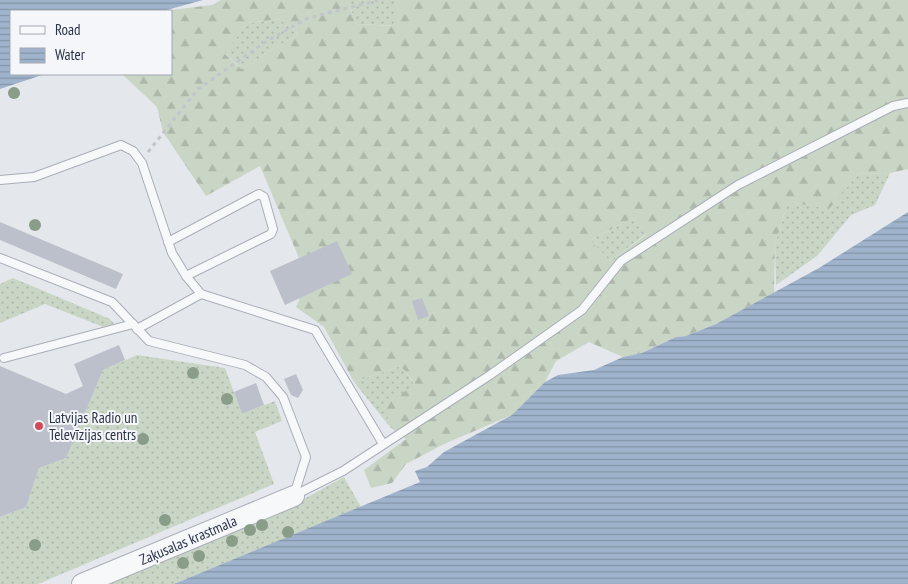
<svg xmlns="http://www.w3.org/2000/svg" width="908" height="584" font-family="'PT Sans Narrow',sans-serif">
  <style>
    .grass { fill: url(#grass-dots) }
    .forest { fill: url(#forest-firs); fill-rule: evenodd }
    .water { fill: url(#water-rules) }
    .building { fill: #bbc0ca }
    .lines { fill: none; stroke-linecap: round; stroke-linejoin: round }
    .service-casing { stroke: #a9aeb7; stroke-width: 10 }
    .tertiary-casing { stroke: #a9aeb7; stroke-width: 22 }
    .path { stroke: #c2c5cb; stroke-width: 3; stroke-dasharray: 4 4; stroke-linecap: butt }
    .service { stroke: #f7f8fa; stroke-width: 8 }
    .tertiary { stroke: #f7f8fa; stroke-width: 20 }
    .tree { fill: #899d89 }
    .poi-dot { fill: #d1495b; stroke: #f4f6f9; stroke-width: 2 }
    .labels { text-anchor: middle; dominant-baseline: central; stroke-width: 4; stroke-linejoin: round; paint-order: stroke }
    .poi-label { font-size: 15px; fill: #2b3445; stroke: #f4f6f9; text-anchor: start }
    .street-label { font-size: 15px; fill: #2b3445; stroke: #f4f6f9 }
  </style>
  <defs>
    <pattern id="grass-dots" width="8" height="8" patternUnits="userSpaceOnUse" patternTransform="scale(1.25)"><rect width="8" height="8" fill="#c9d6c5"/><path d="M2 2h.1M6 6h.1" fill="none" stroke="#adb8ab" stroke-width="1.8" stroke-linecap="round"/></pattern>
    <pattern id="forest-firs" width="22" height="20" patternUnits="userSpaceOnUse" patternTransform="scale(1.25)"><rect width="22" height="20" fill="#c9d6c5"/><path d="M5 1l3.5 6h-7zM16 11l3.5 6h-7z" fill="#adb8ab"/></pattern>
    <pattern id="water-rules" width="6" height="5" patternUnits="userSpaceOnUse" patternTransform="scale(1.25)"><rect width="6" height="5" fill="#9fb4cc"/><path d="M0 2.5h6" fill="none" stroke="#8293a7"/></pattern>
  </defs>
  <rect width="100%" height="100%" fill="#e4e7ec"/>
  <g class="grass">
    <path d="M348,0H397L395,1L398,26L356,24Z"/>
    <path d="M280,19L298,34L241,69L225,53L247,23Z"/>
    <path d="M890,173L875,205L851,215L817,256L776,285L775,244L788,202L829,208L858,174Z"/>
    <path d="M633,218L646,234L610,261L590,240Z"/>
    <path d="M13,278L110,319L114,324L106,328L45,304L0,323V284Z"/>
    <path d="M137,355L225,368L242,414L275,401L282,421L255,432L274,484L38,584H0V517L26,507L39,468L66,458L103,370Z"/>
    <path d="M401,366L415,385L386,406L390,427L354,382Z"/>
    <path d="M344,477L361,507L174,584H107L293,505Z"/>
  </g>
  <path class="forest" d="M221,0H348L356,24L397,26L395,0H908V169L890,173L858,174L829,209L788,202L775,244L774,293L716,324L686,336L676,337L642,353L623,357L589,342L556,361L545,382L512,415L444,444L406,464L392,483L371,488L364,470L406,439L390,427L385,406L415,384L401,366L354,382L324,327L296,307L300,298L351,274L337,242L299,258L260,166L206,196L163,132L157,107L122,74H171V11H163L212,5ZM279,19L298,34L241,69L225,54L247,23ZM633,218L646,235L610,261L590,240Z"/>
  <g class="water">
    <path d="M0,0H203L163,11H11V74H45L0,89Z"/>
    <path d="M908,212V584H174L420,482L415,471L427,467L444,452L512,415L545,382L558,375L594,370L623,357L642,353L676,337L686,336L716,324L819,268Z"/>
  </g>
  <g class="building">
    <path d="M0,222L123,274L116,289L0,240Z"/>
    <path d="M337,241L352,274L285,305L270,271Z"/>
    <path d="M422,298L429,316L418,320L412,301Z"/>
    <path d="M119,345L125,360L103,370L66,458L39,468L26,507L0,517V366L66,394L83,386L74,364Z"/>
    <path d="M296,374L303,390L298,398L291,395L284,379Z"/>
    <path d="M256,383L264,405L242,414L234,392Z"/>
  </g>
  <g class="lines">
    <defs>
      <g id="service">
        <path d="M0,180L34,177L121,145L133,151L142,163L172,253L186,276L201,294L315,330L383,444"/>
        <path d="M168,242L255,196L259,194L264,197L273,229L271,234L186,276"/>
        <path d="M0,258L112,302L149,341L245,365L266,377L283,397L306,457L294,495"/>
        <path d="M137,329L201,294"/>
        <path d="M4,358L133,324"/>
        <path d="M295,495L343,471L490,375L582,310L621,261L738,185L893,106L908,103"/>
      </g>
      <path id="tertiary" d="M82,584L294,496"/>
    </defs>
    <use href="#service" class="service-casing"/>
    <use href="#tertiary" class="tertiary-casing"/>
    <path class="path" d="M148,152L198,89L267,41L308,18L379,0"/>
    <use href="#service" class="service"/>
    <use href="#tertiary" class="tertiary"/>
  </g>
  <g class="tree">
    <circle cx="14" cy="93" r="6"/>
    <circle cx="35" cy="225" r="6"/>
    <circle cx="193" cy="373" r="6"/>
    <circle cx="227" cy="399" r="6"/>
    <circle cx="143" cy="439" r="6"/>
    <circle cx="165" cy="520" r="6"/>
    <circle cx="262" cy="525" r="6"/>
    <circle cx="250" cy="530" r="6"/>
    <circle cx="288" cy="532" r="6"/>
    <circle cx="232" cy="541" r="6"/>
    <circle cx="35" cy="545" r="6"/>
    <circle cx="199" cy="556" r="6"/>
    <circle cx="183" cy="563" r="6"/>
  </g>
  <circle class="poi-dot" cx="39" cy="426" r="5"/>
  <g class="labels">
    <g class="poi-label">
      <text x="49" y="417">Latvijas Radio un<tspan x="49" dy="17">Televīzijas centrs</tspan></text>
    </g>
    <g class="street-label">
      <text transform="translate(188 540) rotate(-23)">Zaķusalas krastmala</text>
    </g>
  </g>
  <rect x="10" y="10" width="162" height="65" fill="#f4f6f9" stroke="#a4a8b1"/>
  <rect x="20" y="26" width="25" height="8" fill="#f7f8fa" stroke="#a4a8b1"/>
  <text x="55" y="35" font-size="15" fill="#2b3445">Road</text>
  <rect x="20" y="48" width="25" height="15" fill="url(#water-rules)" stroke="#a4a8b1"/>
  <text x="55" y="60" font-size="15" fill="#2b3445">Water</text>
</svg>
